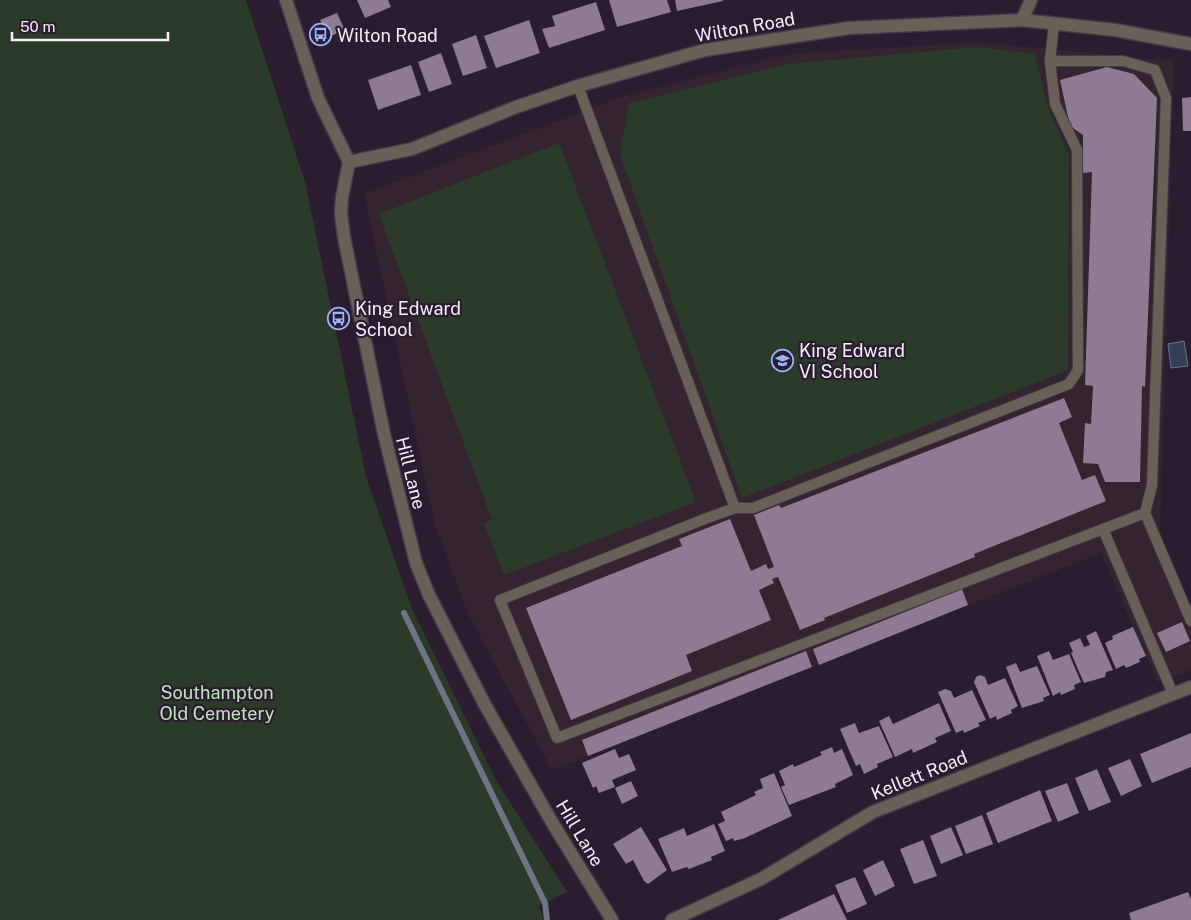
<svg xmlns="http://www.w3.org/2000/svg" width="1191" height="920" font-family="'Public Sans',sans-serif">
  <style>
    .education { fill: #34242f }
    .green { fill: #2b3b29 }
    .water { fill: #333f54; stroke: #6e7386 }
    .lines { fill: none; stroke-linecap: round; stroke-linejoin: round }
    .stream { stroke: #6e7386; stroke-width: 6 }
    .building { fill: #8c7b92 }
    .service-casing { stroke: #47394c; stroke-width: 12 }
    .minor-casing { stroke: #47394c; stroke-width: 15 }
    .tertiary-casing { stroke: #47394c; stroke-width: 15 }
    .service { stroke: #6b6058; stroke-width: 10 }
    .minor { stroke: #6b6058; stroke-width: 12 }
    .tertiary { stroke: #6b6058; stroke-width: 12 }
    .labels { text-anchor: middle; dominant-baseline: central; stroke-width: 4.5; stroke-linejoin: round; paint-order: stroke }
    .street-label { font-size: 18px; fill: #f6ecfa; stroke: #2b1c30 }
    .poi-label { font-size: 18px; fill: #f6ecfa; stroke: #2b1c30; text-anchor: start }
    .park-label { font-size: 18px; fill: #bee5ba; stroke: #2b1c30 }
  </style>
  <rect width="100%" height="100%" fill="#2b1c30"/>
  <path class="education" d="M977,42L1174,61L1160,536L1191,605V670L1158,683L1101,553L552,770L468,614L435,525L364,194L624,96L791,54Z"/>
  <g class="green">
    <path d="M0,0H246L305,182L366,477L412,609L497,782L567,892L539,906L544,920H0Z"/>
    <path d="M976,47L1035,54L1048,108L1069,154L1068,370L742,498L620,155L629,103L788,64Z"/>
    <path d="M559,143L696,502L504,575L484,523L492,520L379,214Z"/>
  </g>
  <path class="water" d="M1184,341L1188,366L1171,368L1168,344Z"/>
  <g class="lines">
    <path class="stream" d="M404,613L545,903L547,920"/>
  </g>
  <g class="building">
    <path d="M357,0H388L391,7L365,18Z"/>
    <path d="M609,0H667L671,12L617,27Z"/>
    <path d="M675,0H723V1L677,11Z"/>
    <path d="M596,2L605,30L549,48L542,29L555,26L552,16Z"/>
    <path d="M337,13L345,30L328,37L320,20Z"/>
    <path d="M529,20L540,53L496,68L484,36Z"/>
    <path d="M476,35L487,68L463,76L452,44Z"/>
    <path d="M441,53L452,84L429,92L418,62Z"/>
    <path d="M411,65L421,95L378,110L368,80Z"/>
    <path d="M1107,67L1134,74L1157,98L1145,387L1142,386L1140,482H1105L1098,464L1083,463L1085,423L1091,424L1093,386L1085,385L1092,172L1083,173V135L1070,126L1060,80Z"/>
    <path d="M1191,97V131H1183L1182,98Z"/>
    <path d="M1064,398L1072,417L1059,423L1082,480L1095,475L1106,501L974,554L975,557L824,618L825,620L800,630L778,577L772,579L774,583L759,590L771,620L686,655L692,671L571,720L526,608L682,546L679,539L730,519L751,571L766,564L768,569L774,567L754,515L779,505L781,508Z"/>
    <path d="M962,589L968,605L819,665L813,649Z"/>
    <path d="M1182,622L1190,641L1166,652L1157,633Z"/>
    <path d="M1133,627L1146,656L1139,659L1140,662L1126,668L1124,665L1116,669L1105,643L1113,639L1112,636Z"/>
    <path d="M1096,631L1113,670L1106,672L1105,677L1084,683L1071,653L1073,652L1069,643L1080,638L1084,647L1090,645L1086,636Z"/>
    <path d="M806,651L812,667L588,756L582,740Z"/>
    <path d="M1049,651L1053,660L1069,654L1081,682L1074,685L1075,689L1061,695L1060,692L1053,696L1037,656Z"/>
    <path d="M1016,663L1020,672L1037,666L1050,695L1043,698L1044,701L1022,708L1006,667Z"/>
    <path d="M980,675L985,677L988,685L1005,678L1018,706L1011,710L1012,713L997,720L996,716L990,719L974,682L976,677Z"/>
    <path d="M945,689L951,691L954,698L972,690L986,720L978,723L980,726L964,733L963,730L956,733L938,692Z"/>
    <path d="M939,703L951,731L935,738L937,742L913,753L912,749L895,757L879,721L889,716L893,724Z"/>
    <path d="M855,723L859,733L879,726L893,757L877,764L878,767L864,774L860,764L856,766L840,729Z"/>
    <path d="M1191,733V767L1152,783L1140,754Z"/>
    <path d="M832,747L834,753L842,749L853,775L835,784L836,787L789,805L781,787L785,785L779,771L793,764L794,767L822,755L820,752Z"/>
    <path d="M615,749L619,758L629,754L636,770L612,780L615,787L599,793L596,786L593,788L582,763Z"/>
    <path d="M1130,759L1142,786L1121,796L1108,768Z"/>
    <path d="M1097,769L1111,802L1089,811L1075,778Z"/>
    <path d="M774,773L792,816L745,838L734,841L733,838L726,841L718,824L725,821L721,812L756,795L754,792L763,788L760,779Z"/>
    <path d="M631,781L638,796L622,804L615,788Z"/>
    <path d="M1067,783L1079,813L1058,822L1045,791Z"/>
    <path d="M1040,790L1052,821L998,843L986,813Z"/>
    <path d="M982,815L993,844L966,854L955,826Z"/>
    <path d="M714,824L725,851L711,857L712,860L689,869L687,867L672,872L658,839L684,828L687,836Z"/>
    <path d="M641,827L667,870L648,884L644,881L633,860L626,864L613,844Z"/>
    <path d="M951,827L963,855L941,864L930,836Z"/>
    <path d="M923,840L937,876L914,884L900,849Z"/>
    <path d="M883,860L895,886L875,896L863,870Z"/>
    <path d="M855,877L867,904L847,913L835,885Z"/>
    <path d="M1188,892L1191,899V920H1131L1129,913Z"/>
    <path d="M834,894L847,920H778L808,906Z"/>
  </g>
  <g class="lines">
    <defs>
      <g id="service">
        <path d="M1050,61L1054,23"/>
        <path d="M578,86L735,508"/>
        <path d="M1145,513L557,738L500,600L707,518L735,508H753L1069,384L1078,370L1077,150L1055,104L1050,61H1123L1155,70L1166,98L1152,485L1145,513L1191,621"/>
        <path d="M1103,529L1173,694"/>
      </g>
      <g id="minor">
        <path d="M1022,20L1031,0"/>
        <path d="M349,162L412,149L516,107L578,86L705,50L849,28L1022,20L1115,30L1191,44"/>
        <path d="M672,920L761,879L873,812L1191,687"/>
      </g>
      <path id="tertiary" d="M286,0L318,98L349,162L342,197L341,214L344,237L384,434L416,563L429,595L485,705L553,824L612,920"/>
    </defs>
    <use href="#service" class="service-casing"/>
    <use href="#minor" class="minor-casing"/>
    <use href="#tertiary" class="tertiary-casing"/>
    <use href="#service" class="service"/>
    <use href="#minor" class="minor"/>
    <use href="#tertiary" class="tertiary"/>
  </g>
  <defs>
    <symbol id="bus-ring" viewBox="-11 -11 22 22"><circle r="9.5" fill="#2b1c30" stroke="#99b5fd" stroke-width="1.5"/><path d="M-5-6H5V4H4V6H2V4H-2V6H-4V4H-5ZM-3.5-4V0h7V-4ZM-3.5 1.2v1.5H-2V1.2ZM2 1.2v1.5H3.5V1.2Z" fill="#99b5fd"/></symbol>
    <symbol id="school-ring" viewBox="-11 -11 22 22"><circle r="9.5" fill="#2b1c30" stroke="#99b5fd" stroke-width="1.5"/><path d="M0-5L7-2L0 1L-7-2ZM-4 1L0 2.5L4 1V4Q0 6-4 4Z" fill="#99b5fd"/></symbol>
  </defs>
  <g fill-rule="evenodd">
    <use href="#bus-ring" x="308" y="22" width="25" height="25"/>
    <use href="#bus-ring" x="326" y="306" width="25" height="25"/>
    <use href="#school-ring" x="770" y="348" width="25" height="25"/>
  </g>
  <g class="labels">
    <g class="street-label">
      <text transform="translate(745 27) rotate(-10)">Wilton Road</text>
      <text transform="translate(411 473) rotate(76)">Hill Lane</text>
      <text transform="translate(919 775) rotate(-22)">Kellett Road</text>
      <text transform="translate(580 833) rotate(59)">Hill Lane</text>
    </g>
    <g class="poi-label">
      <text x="337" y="35">Wilton Road</text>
      <text x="355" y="308">King Edward<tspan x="355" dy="21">School</tspan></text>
      <text x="799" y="350">King Edward<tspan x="799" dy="21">VI School</tspan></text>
    </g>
    <g class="park-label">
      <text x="217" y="692">Southampton<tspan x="217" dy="21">Old Cemetery</tspan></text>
    </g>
  </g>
  <path d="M12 32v8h156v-8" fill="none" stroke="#f6ecfa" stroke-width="2.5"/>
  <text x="20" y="32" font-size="15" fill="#f6ecfa" stroke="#2b1c30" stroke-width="4" paint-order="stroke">50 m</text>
</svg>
